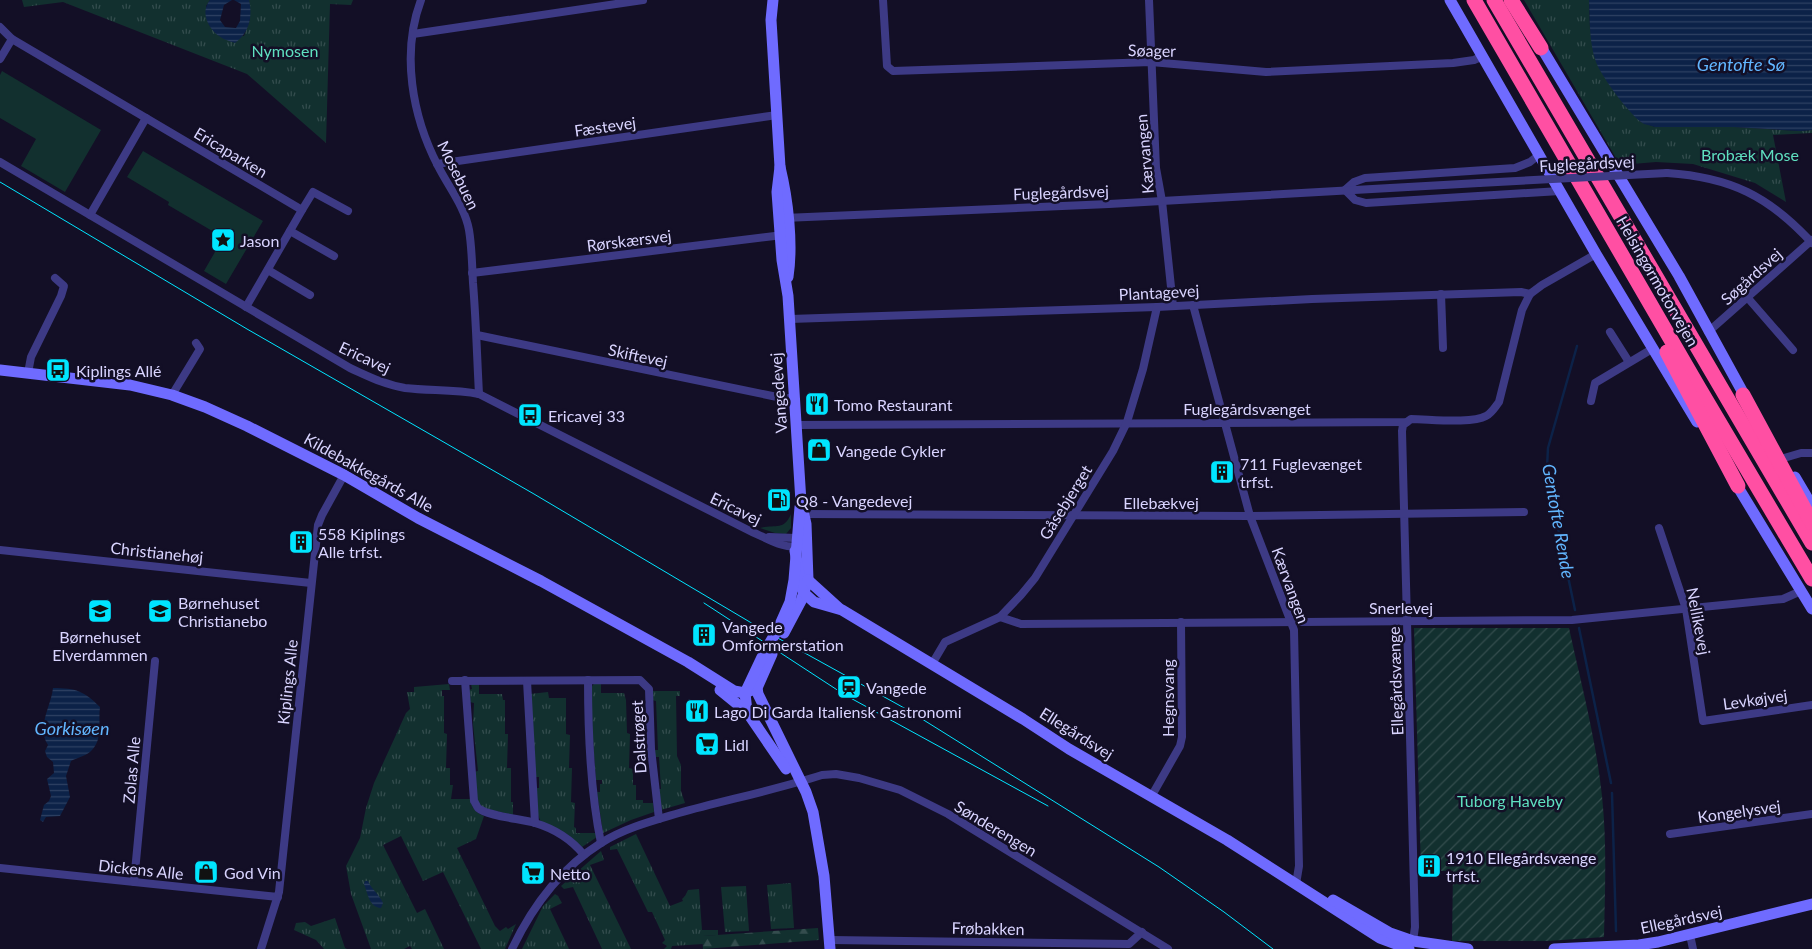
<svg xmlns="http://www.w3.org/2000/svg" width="1812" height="949" font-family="Lato,sans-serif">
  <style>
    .grass { fill: #12302f }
    .forest { fill: url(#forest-firs) }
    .park { fill: url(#park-tufts) }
    .garden { fill: url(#garden-furrows) }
    .water { fill: url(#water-rules) }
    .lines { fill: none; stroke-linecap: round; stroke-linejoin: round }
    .stream { stroke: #0c2248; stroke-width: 2.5 }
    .street { stroke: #3d3a85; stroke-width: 8 }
    .secondary { stroke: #6f6bff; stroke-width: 11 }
    .highway { stroke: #ff4fa3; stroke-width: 15 }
    .tram { stroke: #00e5ff; stroke-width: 1 }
    .street-bridge { stroke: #3d3a85; stroke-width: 8 }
    .secondary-bridge { stroke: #6f6bff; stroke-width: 11 }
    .labels { text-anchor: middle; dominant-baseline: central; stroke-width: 5; stroke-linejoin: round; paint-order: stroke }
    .park-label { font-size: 16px; fill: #5fe0c0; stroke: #130f26 }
    .street-label { font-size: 16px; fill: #d9d4ff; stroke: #130f26 }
    .poi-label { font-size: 16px; fill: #d9d4ff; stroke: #130f26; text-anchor: start }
    .water-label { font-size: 18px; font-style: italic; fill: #62b6ff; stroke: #130f26 }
  </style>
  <defs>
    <pattern id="forest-firs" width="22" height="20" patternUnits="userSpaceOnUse" patternTransform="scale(1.25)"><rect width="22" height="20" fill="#12302f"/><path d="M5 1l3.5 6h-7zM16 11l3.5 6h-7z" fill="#344d4e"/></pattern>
    <pattern id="park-tufts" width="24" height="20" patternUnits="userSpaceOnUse" patternTransform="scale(1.25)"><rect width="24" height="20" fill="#12302f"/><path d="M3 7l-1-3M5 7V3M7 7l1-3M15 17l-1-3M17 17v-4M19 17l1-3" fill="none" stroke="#344d4e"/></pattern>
    <pattern id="garden-furrows" width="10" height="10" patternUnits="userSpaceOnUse" patternTransform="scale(1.25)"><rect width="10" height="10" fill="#12302f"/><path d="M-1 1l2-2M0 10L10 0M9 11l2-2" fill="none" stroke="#344d4e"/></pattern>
    <pattern id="water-rules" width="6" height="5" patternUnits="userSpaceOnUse" patternTransform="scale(1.25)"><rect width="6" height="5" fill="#0c2248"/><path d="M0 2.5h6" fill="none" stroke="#2f4163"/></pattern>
  </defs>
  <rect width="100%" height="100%" fill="#130f26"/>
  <g class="grass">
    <path d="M2,71L101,130L65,192L21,166L36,139L0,118V75Z"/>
    <path d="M143,151L263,221L226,284L204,271L219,245L210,239L214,232L168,205L169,202L127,177Z"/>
    <path d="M791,514V528L786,534L775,533L760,528C775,524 784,531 791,514Z"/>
  </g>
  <path class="forest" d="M818,928L819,940L703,949L702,936Z"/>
  <g class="park">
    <path d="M22,0H210L206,6L210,27L244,36L250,19L249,0H353L351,5L330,4L326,143L247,74L63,2L24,7Z"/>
    <path d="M1524,0H1589L1590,29L1624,103L1641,122L1655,127H1734L1800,131L1812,130V133L1773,135L1786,202L1755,183L1693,164L1656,162L1620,165Z"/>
    <path d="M601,683V693H624L626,700L627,733L630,734L629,768L633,769V785H636V800H643V803H653L654,812L631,820L603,833L597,792H600V784H602V780H596L592,729L590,688L594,684Z"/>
    <path d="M449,684L450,690H442V696H444V733L447,734L446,768H450V785H453L451,799H471C471,808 476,813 484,816L476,839L457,848L495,926L500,931L506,927L508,929L516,924L505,949H481L443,872L423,881L401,836L383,845L417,913L425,909L444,949H412L410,946L404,949H371L351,894L346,866L360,838L366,808L374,783L406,713L410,709L407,692H414V687Z"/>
    <path d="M471,684H479V694H502L503,700H505V734H508L507,768H511V802H513V815L483,808L477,801L474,772L478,771L473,724L474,703L470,702L469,690L472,689Z"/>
    <path d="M652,691H680V696H676L677,756L681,765V791L685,803L661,810L658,789H661L659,757H655L654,750H658L656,701L652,700Z"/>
    <path d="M548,692L549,698H566V734L570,735L569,768H572L571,802L575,803L574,827L576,828V833H596L597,837L582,847L567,834L541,822L538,815L536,788H539V777H535L530,694Z"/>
    <path d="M636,834L670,906L683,901L682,899L685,896L688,890L699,889L702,930H718V935L703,936V944L672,946L671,949H664L667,946L662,943L665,940L652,912H648L617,849L610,850V847Z"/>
    <path d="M601,851L604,860L590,865L631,949H602L573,887L564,889L561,886Z"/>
    <path d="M791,883L794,928L771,929L767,885Z"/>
    <path d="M746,886L749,931L725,932L721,887Z"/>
    <path d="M555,894L558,896L562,903L550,909L569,949H522L543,906Z"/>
    <path d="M335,918L345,948L347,949H324L316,940L294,930L296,923L305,922L311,926Z"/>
  </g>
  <path class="garden" d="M1414,628H1569C1581,683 1596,739 1602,796C1607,843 1605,890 1604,937L1548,941H1452L1453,871H1421Z"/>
  <g class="water">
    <path d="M210,0H232L224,5L220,20L225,27L236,28L240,21L241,4L234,0H249C253,17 249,33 235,43C230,41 224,40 219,36C208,28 200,12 210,0Z"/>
    <path d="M1589,0H1812V130L1800,131L1734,127H1655C1652,126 1648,125 1644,124C1631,117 1601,76 1596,62C1589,43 1590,20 1589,0Z"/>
    <path d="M53,688C76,688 84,691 100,707C98,721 103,739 92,750C88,755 77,758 71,761L66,776L70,797L60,816L46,817L43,822L40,820L44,805L49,801L51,796L47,779L54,773L53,762L47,757L45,751L48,745C36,727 51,707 53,688Z"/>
    <path d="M365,881H368C372,890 379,894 383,903L381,908C369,907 368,894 364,884Z"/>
  </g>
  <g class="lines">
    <g class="stream">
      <path d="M1575,610L1549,485L1547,467L1548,448L1577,346"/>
      <path d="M1579,628L1611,783"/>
      <path d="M1612,793L1616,931"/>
    </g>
    <g class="street">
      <path d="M421,0C401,53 412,116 438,166C448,186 465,207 469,230C472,248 472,266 473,283C476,320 477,357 479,394"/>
      <path d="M883,0L887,66L893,71L1151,62L1266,72L1453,63L1474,60L1483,56"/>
      <path d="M1149,0L1156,168L1162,201L1173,306"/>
      <path d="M0,27L12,39L302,210L246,307"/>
      <path d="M413,34L643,0"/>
      <path d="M0,59L12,39"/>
      <path d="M0,162L350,368C368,376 385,385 405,388C429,391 454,389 479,394L752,532C765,537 786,551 800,545"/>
      <path d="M437,164L777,115"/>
      <path d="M1667,173C1730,177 1769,196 1812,243"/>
      <path d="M1345,190L1355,200L1366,203L1560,191"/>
      <path d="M1345,190L1354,182L1365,178L1515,168L1530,162L1540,154"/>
      <path d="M302,210L313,192L348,211"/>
      <path d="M90,215L146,118"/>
      <path d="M784,218L1109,204L1479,183"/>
      <path d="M290,231L334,256"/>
      <path d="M268,270L310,295"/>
      <path d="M472,273L783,235"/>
      <path d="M1441,294L1443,348"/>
      <path d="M1747,297L1793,350"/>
      <path d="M1193,305L1250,516L1294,630L1299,866L1296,884"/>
      <path d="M790,319L1157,307L1312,299L1521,292L1530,294"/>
      <path d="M1610,332L1629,362"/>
      <path d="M1708,332L1812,240"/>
      <path d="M477,335L782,398H795"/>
      <path d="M28,373L31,357L61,296L64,286L55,278"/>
      <path d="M172,395L200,349L196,343"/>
      <path d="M1591,401L1595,383L1652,349"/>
      <path d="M1407,422L1403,425L1402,431L1415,927L1413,941"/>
      <path d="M796,425L1407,422L1411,419C1429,419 1472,424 1486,416C1492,413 1495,407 1499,402L1522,310L1530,294L1542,285L1596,254"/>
      <path d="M1784,458L1801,453H1812"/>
      <path d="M801,514L1250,516L1524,512"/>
      <path d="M1659,528L1686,609L1703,721L1812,705"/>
      <path d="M769,537L796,538L802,540"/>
      <path d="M0,550L311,583"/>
      <path d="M1000,617L1021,624L1572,620L1783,599L1801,591"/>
      <path d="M932,664L945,642L1000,617L1021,595L1035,578L1113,451L1127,422L1143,369L1157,307"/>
      <path d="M465,680L474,801C475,802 477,807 478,808C487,816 522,819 535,823C555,829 571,839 584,855"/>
      <path d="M588,680C588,734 590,790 601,843"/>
      <path d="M452,681L640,680L649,689L651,749L659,819"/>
      <path d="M527,681L535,823"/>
      <path d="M1151,797L1180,746L1182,737L1181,622"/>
      <path d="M1670,834L1812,814"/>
      <path d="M0,868L278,897"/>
      <path d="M134,882L155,661"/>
      <path d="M1690,935L1693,949"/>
      <path d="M830,940L1129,944L1142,932"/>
      <path d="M261,949L279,892L318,525L322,515L344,475"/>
      <path d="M512,949C532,907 561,868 601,843C625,828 652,821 679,813C726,800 775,790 822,775L836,774L859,778L900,790L948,814L1168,949"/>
    </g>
    <g class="secondary">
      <path d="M773,0L771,20L780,167C788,200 793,244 788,277"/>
      <path d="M1450,0L1596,254L1697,422"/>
      <path d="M1538,42L1679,276L1747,400"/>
      <path d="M780,167L777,192L782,260L788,296L801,502L806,524L808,580L801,601L784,633"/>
      <path d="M0,370L130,385L172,395L205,407L247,426L344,475L418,518L541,581L688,662L734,691L745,693L757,688"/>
      <path d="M1795,477L1812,506"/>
      <path d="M1733,479L1812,609"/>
      <path d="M795,551L802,589L804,593L814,602L842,610L1023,719L1069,749L1227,840L1380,938L1409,949"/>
      <path d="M808,580L840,609"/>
      <path d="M778,629L790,602L794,580L800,507"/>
      <path d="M772,654L757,688L758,694L806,792L813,812L824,876L830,949"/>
      <path d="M762,657L745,693L747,712L786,769"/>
      <path d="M720,690L747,712"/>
      <path d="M1333,900L1390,933L1413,941L1468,949"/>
      <path d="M1554,949L1639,945L1658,942L1812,904"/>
    </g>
    <g class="highway">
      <path d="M1474,0L1699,388L1812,579"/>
      <path d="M1494,0L1812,543"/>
      <path d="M1511,0L1541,48"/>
      <path d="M1667,352L1738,486"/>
      <path d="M1743,395L1812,523"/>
    </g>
    <g class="tram">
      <path d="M0,182L247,329L534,494L765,631L906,709L1159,867L1224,912L1273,949"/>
      <path d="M704,603L845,695L1048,806"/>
    </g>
    <path class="street-bridge" d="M1479,183L1667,173"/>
    <path class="secondary-bridge" d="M765,651L778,629"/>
  </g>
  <defs>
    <symbol id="sight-square" viewBox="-11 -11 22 22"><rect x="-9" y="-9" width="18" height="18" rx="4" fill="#00e5ff" stroke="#130f26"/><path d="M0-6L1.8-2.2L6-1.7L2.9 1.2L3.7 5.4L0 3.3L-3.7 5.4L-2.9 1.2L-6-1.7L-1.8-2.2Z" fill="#111"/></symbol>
    <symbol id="bus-square" viewBox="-11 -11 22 22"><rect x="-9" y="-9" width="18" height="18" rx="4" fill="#00e5ff" stroke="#130f26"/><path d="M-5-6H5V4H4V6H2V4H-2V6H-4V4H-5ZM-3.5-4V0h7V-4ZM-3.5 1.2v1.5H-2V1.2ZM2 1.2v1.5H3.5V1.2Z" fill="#111"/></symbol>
    <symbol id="restaurant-square" viewBox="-11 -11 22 22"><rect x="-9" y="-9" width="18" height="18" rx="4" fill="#00e5ff" stroke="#130f26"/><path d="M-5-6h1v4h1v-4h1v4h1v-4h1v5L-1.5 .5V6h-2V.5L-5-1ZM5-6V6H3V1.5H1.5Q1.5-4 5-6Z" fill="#111"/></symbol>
    <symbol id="shop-square" viewBox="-11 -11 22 22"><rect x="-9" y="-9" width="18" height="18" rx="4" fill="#00e5ff" stroke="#130f26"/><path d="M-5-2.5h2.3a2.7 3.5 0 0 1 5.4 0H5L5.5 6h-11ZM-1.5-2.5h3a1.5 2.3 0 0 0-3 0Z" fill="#111"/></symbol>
    <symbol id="building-square" viewBox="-11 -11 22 22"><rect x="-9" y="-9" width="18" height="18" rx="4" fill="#00e5ff" stroke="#130f26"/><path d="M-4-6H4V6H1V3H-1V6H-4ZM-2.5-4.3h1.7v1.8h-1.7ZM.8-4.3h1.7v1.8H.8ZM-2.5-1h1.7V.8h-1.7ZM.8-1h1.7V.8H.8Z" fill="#111"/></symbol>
    <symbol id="fuel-square" viewBox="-11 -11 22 22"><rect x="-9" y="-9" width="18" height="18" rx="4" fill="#00e5ff" stroke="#130f26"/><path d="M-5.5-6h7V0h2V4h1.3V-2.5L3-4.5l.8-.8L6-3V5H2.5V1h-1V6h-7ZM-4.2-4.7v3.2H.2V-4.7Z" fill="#111"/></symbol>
    <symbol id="school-square" viewBox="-11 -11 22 22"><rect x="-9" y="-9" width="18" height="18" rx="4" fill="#00e5ff" stroke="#130f26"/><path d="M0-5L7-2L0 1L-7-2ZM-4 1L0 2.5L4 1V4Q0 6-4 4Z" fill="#111"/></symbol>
    <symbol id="station-square" viewBox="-11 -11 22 22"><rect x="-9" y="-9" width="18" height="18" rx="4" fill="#00e5ff" stroke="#130f26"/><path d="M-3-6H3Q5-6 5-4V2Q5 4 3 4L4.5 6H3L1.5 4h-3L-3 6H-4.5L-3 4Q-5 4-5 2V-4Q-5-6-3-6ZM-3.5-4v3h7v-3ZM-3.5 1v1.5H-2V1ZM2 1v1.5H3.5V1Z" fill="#111"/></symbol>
    <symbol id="supermarket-square" viewBox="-11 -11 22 22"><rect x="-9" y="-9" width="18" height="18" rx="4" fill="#00e5ff" stroke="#130f26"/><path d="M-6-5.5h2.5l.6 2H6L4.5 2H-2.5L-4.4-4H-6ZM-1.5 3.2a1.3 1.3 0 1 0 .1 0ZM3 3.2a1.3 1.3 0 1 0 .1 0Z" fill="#111"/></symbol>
  </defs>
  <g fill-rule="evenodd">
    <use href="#sight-square" x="209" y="226" width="28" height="28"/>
    <use href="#bus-square" x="44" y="356" width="28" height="28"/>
    <use href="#restaurant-square" x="803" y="390" width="28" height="28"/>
    <use href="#bus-square" x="516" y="401" width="28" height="28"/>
    <use href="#shop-square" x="805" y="436" width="28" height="28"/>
    <use href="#building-square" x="1208" y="458" width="28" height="28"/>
    <use href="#fuel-square" x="765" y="486" width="28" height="28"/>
    <use href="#building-square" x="287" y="528" width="28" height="28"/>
    <use href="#school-square" x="86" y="597" width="28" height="28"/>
    <use href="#school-square" x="146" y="597" width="28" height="28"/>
    <use href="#building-square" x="690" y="621" width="28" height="28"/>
    <use href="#station-square" x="835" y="673" width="28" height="28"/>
    <use href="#restaurant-square" x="683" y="697" width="28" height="28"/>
    <use href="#supermarket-square" x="693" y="730" width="28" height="28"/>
    <use href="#building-square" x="1415" y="852" width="28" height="28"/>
    <use href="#shop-square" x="192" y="858" width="28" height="28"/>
    <use href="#supermarket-square" x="519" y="859" width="28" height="28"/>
  </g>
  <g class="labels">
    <g class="park-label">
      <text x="285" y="50">Nymosen</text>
      <text x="1750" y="154">Brobæk Mose</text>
      <text x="1510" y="800">Tuborg Haveby</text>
    </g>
    <g class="street-label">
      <text transform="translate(1152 50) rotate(1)">Søager</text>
      <text transform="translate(605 126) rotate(-8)">Fæstevej</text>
      <text transform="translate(231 152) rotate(31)">Ericaparken</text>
      <text transform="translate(1144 154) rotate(-95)">Kærvangen</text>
      <text transform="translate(1587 163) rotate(-3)">Fuglegårdsvej</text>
      <text transform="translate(459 175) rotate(64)">Mosebuen</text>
      <text transform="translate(1061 192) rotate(-2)">Fuglegårdsvej</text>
      <text transform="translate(629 240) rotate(-7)">Rørskærsvej</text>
      <text transform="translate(1751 276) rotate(-42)">Søgårdsvej</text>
      <text transform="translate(1658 281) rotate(60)">Helsingørmotorvejen</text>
      <text transform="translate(1159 292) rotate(-3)">Plantagevej</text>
      <text transform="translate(638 355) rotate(12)">Skiftevej</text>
      <text transform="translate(365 357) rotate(25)">Ericavej</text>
      <text transform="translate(778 393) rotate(-94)">Vangedevej</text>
      <text x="1247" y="408">Fuglegårdsvænget</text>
      <text transform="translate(369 472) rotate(29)">Kildebakkegårds Alle</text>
      <text transform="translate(1065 502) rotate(-58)">Gåsebjerget</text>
      <text x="1161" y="502">Ellebækvej</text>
      <text transform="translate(736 508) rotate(26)">Ericavej</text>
      <text transform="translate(157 552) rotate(6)">Christianehøj</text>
      <text transform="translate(1291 585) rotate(70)">Kærvangen</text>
      <text x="1401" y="607">Snerlevej</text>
      <text transform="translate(1699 621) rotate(79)">Nellikevej</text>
      <text transform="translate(1395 681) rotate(-92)">Ellegårdsvænge</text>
      <text transform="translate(287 682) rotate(-84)">Kiplings Alle</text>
      <text transform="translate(1167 698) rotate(-90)">Hegnsvang</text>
      <text transform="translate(1755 699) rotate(-8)">Levkøjvej</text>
      <text transform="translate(1077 733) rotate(32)">Ellegårdsvej</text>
      <text transform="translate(638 737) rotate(-93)">Dalstrøget</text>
      <text transform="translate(131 770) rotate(-85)">Zolas Alle</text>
      <text transform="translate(1739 811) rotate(-8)">Kongelysvej</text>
      <text transform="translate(996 828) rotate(31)">Sønderengen</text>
      <text transform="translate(141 869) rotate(6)">Dickens Alle</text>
      <text transform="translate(1681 919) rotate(-12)">Ellegårdsvej</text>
      <text transform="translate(988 928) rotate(1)">Frøbakken</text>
    </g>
    <g class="poi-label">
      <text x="240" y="240">Jason</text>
      <text x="76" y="370">Kiplings Allé</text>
      <text x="834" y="404">Tomo Restaurant</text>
      <text x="548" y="415">Ericavej 33</text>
      <text x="836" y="450">Vangede Cykler</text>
      <text x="1240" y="463">711 Fuglevænget<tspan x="1240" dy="18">trfst.</tspan></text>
      <text x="796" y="500">Q8 - Vangedevej</text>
      <text x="318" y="533">558 Kiplings<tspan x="318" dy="18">Alle trfst.</tspan></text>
      <text x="178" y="602">Børnehuset<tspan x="178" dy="18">Christianebo</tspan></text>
      <text x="722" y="626">Vangede<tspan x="722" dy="18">Omformerstation</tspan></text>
      <text x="100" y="636" text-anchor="middle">Børnehuset<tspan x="100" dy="18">Elverdammen</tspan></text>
      <text x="866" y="687">Vangede</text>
      <text x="714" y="711">Lago Di Garda Italiensk Gastronomi</text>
      <text x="724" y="744">Lidl</text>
      <text x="1446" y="857">1910 Ellegårdsvænge<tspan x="1446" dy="18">trfst.</tspan></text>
      <text x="224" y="872">God Vin</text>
      <text x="550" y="873">Netto</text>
    </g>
    <g class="water-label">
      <text x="1741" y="64">Gentofte Sø</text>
      <text transform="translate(1559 521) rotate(80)">Gentofte Rende</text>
      <text x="72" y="728">Gorkisøen</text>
    </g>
  </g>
</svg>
